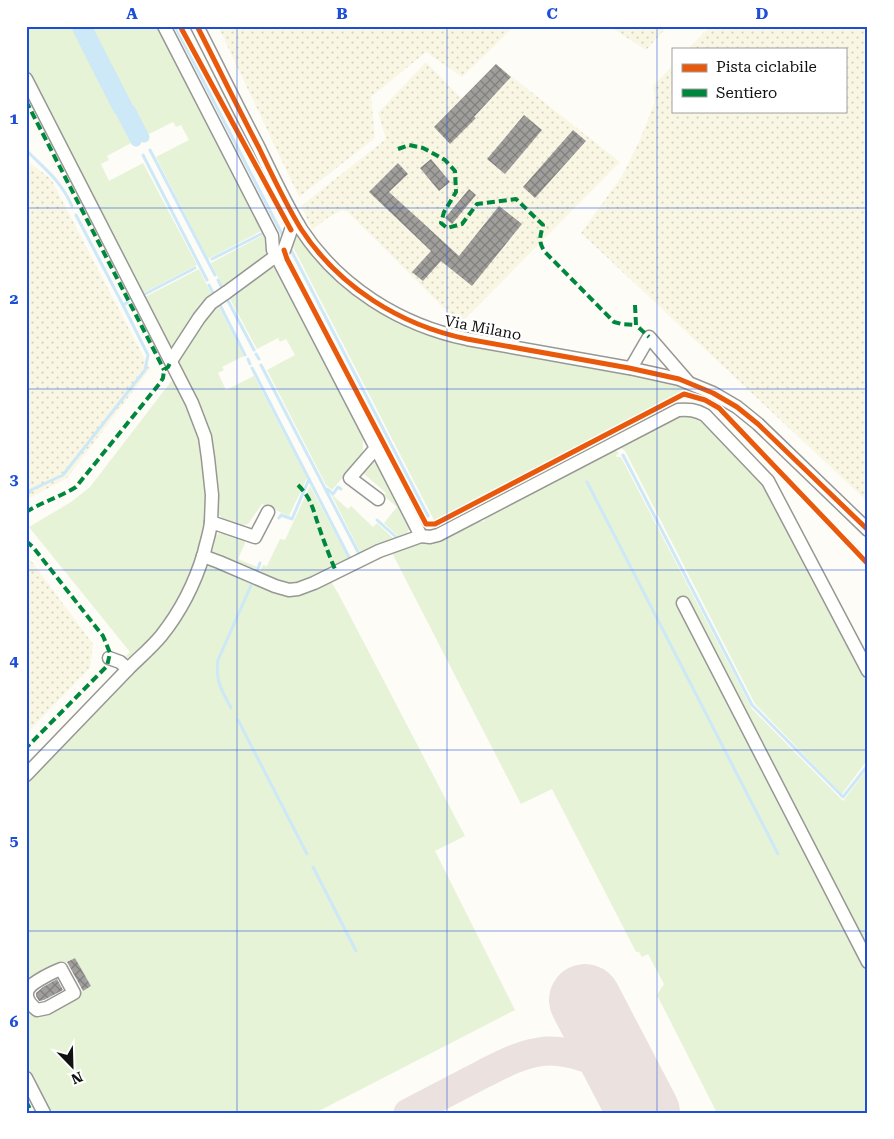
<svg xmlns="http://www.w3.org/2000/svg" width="894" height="1139" font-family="'Roboto Serif',serif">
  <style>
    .farmland { fill: url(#farmland-dots) }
    .grass { fill: #e7f3d7 }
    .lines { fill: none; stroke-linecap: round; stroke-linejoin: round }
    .stream { stroke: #cde8f7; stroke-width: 3 }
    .canal { stroke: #cde8f7; stroke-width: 11 }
    .taxiway { stroke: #ebe1df; stroke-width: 29 }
    .runway { stroke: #ebe1df; stroke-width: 72 }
    .building { fill: url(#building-cross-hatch) }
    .minor-casing { stroke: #979795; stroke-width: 15 }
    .minor { stroke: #fffffe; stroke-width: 12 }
    .quiet { stroke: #00873e; stroke-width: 4; stroke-dasharray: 8 4; stroke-linecap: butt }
    .cycleway-casing { stroke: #fff; stroke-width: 8 }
    .cycleway { stroke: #e8590c; stroke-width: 5 }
    .grid { fill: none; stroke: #1d4ed8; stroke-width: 1; stroke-opacity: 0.55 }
    .labels { text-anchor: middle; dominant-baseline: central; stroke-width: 5; stroke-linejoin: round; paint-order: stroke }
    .street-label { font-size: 15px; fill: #111; stroke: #fff }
    .neatline { fill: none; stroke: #1d4ed8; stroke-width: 2 }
    .grid-label { font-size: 16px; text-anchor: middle; font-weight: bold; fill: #1d4ed8 }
  </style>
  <defs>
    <pattern id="farmland-dots" width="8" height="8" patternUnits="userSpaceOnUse" patternTransform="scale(1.25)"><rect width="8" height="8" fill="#f9f7e4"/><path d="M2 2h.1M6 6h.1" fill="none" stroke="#d4d3c3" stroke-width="1.8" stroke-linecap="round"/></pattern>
    <pattern id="building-cross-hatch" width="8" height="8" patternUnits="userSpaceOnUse" patternTransform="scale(1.25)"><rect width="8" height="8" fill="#a19f9c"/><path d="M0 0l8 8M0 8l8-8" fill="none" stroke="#82807e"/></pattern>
  </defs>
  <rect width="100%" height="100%" fill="#fdfcf7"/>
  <g class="farmland">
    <path d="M218,26H515L462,77L426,52L371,97L375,138L299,197Z"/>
    <path d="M609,26H668L646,50Z"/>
    <path d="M710,26H868V502L581,233L622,176L640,140L655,101L653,86L673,65V111H845V49H688Z"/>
    <path d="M426,62L462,99L496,64L620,162L460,324L348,212L342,210L329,217L312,230L301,206L386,139L378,113Z"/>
    <path d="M26,160L51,179L150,369L67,478L26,500Z"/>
    <path d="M26,557L29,558L93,644L90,668L26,734Z"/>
  </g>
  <g class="grass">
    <path d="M26,26H73L133,142L107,156L109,160L101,164L109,181L143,163L197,265L141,294L26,73Z"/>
    <path d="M88,26H160L265,229L208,259L156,157L189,140L181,125L176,127L173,122L145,136Z"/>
    <path d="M267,233L268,250L267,257L224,290L211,263Z"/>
    <path d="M301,234L390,316L675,383L686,389L684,393L441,520H434L292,245L294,235Z"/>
    <path d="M268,267H272L277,269L363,435V450L361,456L332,490L326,485L267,370L295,355L286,339L280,342L278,338L257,349L229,297Z"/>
    <path d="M199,269L213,297L172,350L143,298Z"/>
    <path d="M217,303L244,356L222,367L224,370L218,373L226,390L254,376L307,478L289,516L262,504L248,524L240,526L224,521L217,512L215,487L177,362L179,358Z"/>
    <path d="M173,379L192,412L206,459L208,518L190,580L161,629L132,661L126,656L130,652L29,527L71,502L90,487Z"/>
    <path d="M688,413L707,423L765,485L774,499L868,680V759L842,794L755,704L625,451L618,446L675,416Z"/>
    <path d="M611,449L615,450L619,453L616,455L617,457H621L752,709L843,801L868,768V955L816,871L868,974V1113H717L657,995L664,984L648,954L642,957L639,952H636L552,789L521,804L390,549L407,545L423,544L438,537L478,516L482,522L485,520L483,515Z"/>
    <path d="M372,461L378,464L409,523V529L407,534L359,556L356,554L360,552L331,494L348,509L351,506L373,527L377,523L394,539L397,535L384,523L397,507L384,496L386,493L363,473Z"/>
    <path d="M310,486L350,561L310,582L290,586L258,576L263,565L267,566L280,539L285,540Z"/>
    <path d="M223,533H228L245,540V543L238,559L257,567L254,573L212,553L209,547L212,537L218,534Z"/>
    <path d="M217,565L271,587L330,580L338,593L465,836L435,851L515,1010L315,1113H49L26,1069V1011L32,1012L37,1017L91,986L75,958L43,974L26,986V781L156,648L205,568L210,566Z"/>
  </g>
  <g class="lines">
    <g class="stream">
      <path d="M175,26L283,236"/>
      <path d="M26,150C45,169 61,181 72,206"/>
      <path d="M150,150L215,275"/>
      <path d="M143,155L207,280"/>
      <path d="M76,215L123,305L128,302"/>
      <path d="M290,248L428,516"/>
      <path d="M212,259L265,232"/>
      <path d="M218,280L223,290"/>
      <path d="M209,285L214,295"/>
      <path d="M143,295L195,268"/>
      <path d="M227,299L254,350"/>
      <path d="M219,303L245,355"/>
      <path d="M256,354L259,359"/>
      <path d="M248,359L250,364"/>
      <path d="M261,365L358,552"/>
      <path d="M252,368L349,557"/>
      <path d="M623,455L752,705L843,797L868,765"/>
      <path d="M587,482L778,854"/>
      <path d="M327,489L333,494L338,487L341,489"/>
      <path d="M26,496L31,490L63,475L145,370L148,355L123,305"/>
      <path d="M279,518L281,515L292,519L309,479"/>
      <path d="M377,520L396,537"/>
      <path d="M256,574L260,563"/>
      <path d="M231,708C222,691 215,681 218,660L253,581"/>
      <path d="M238,720L307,854"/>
      <path d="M313,867L356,951"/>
    </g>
    <g class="canal">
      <path d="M86,26L105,63"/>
      <path d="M78,29L97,67"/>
      <path d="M107,67L127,106"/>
      <path d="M99,71L119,110"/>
      <path d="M130,110L144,137"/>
      <path d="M122,114L136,141"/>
    </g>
    <path class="taxiway" d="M408,1113C433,1100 458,1087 483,1074C501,1065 519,1055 539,1052C555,1049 581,1054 595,1062C614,1072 627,1090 641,1107"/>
    <path class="runway" d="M585,1000L644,1113"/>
  </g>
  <g class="building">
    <path d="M496,64L511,77L474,117L476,118L450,144L434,127Z"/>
    <path d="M524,115L542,130L505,174L487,159Z"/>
    <path d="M573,130L586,141L535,198L523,187Z"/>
    <path d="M431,159L450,182L439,191L420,168Z"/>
    <path d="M398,163L408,174L389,192L459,256L499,206L522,224L472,286L441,261L423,281L412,272L431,251L369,192Z"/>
    <path d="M469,189L476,195L452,224L445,218Z"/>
    <path d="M75,958L91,986L83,991L67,962Z"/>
    <path d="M57,979L63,990L44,1000L39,1001L36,996V993L43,987Z"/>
  </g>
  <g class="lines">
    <defs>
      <g id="minor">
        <path d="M164,26L272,236L273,250L276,255L376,448"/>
        <path d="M197,26C218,67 238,108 259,148C272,175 285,203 301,229C339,287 400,325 467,339L629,368L679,379L713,393L737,407L758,424L868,530"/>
        <path d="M26,79L192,403L205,437L208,458L212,495L211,522L255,537L268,512"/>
        <path d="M171,361L199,318L211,303L227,292L284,250L291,230L298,224"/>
        <path d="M631,368L649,337L688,382"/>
        <path d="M378,499L350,478L376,448L421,536L430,537L438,535L678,410C689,409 696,410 705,415L768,481L868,671"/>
        <path d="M203,556L219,562L275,586L289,590L298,589L314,583L379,551L421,536"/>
        <path d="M683,603L868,962"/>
        <path d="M109,658L120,662L128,669C139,658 151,648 161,636C181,611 195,583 204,553C206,543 210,533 211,522"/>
        <path d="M26,775L128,669"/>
        <path d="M61,969L74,993L47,1008L37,1010C31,1005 23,996 29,988C33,982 53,972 61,969Z"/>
        <path d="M26,1078L44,1113"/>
      </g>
    </defs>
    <use href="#minor" class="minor-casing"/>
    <use href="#minor" class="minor"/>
    <g class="quiet">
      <path d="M26,101L158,358L164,370"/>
      <path d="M398,149L409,145L423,148L445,160L455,171L456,192L444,212L441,223L447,228L462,224L477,204L516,199L543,225C540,237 538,242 545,252L614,322L622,324L636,325"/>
      <path d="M635,305L636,325L649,337"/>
      <path d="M298,485C312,499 313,510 319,527C324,542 330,557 336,572"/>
      <path d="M26,512C42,502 60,497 76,487L160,383L163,378L164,370L168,367L171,361"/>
      <path d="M26,541L33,547L103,636L110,653L107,666L26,748"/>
      <path d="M26,1101L32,1113"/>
    </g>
    <defs>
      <g id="cycleway">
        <path d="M180,26L291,230"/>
        <path d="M197,26C218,67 238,108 259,148C272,175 285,203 301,229C339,287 400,325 467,339L629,368L679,379L713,393L737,407L758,424L868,530"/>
        <path d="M284,250L287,259L426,524H435L684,394L705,400L719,408L868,564"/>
      </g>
    </defs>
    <use href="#cycleway" class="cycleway-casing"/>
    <use href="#cycleway" class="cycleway"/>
  </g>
  <path class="grid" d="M237,26V1113M447,26V1113M657,26V1113M26,208H868M26,389H868M26,570H868M26,750H868M26,931H868"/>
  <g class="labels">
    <g class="street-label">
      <text transform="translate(483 328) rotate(11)">Via Milano</text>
    </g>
  </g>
  <rect width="894" height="1139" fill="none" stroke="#ffffff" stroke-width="55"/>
  <rect x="672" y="48" width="175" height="65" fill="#ffffff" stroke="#a0a0a0"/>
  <rect x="682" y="64" width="25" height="8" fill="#e8590c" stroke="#a0a0a0"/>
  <text x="716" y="72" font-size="15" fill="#111111">Pista ciclabile</text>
  <rect x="682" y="89" width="25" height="8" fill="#00873e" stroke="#a0a0a0"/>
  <text x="716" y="98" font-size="15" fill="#111111">Sentiero</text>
  <g transform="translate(72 1066) rotate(157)" stroke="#ffffff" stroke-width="4" paint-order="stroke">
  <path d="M0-4L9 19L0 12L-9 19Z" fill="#111111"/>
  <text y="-8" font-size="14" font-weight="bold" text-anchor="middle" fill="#111111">N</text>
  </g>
  <rect x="28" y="28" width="838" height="1084" class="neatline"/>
  <g class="grid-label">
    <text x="132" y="19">A</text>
    <text x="342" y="19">B</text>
    <text x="552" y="19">C</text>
    <text x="762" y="19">D</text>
    <text x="14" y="124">1</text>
    <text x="14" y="304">2</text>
    <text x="14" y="485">3</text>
    <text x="14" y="666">4</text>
    <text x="14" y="846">5</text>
    <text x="14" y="1027">6</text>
  </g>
</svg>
